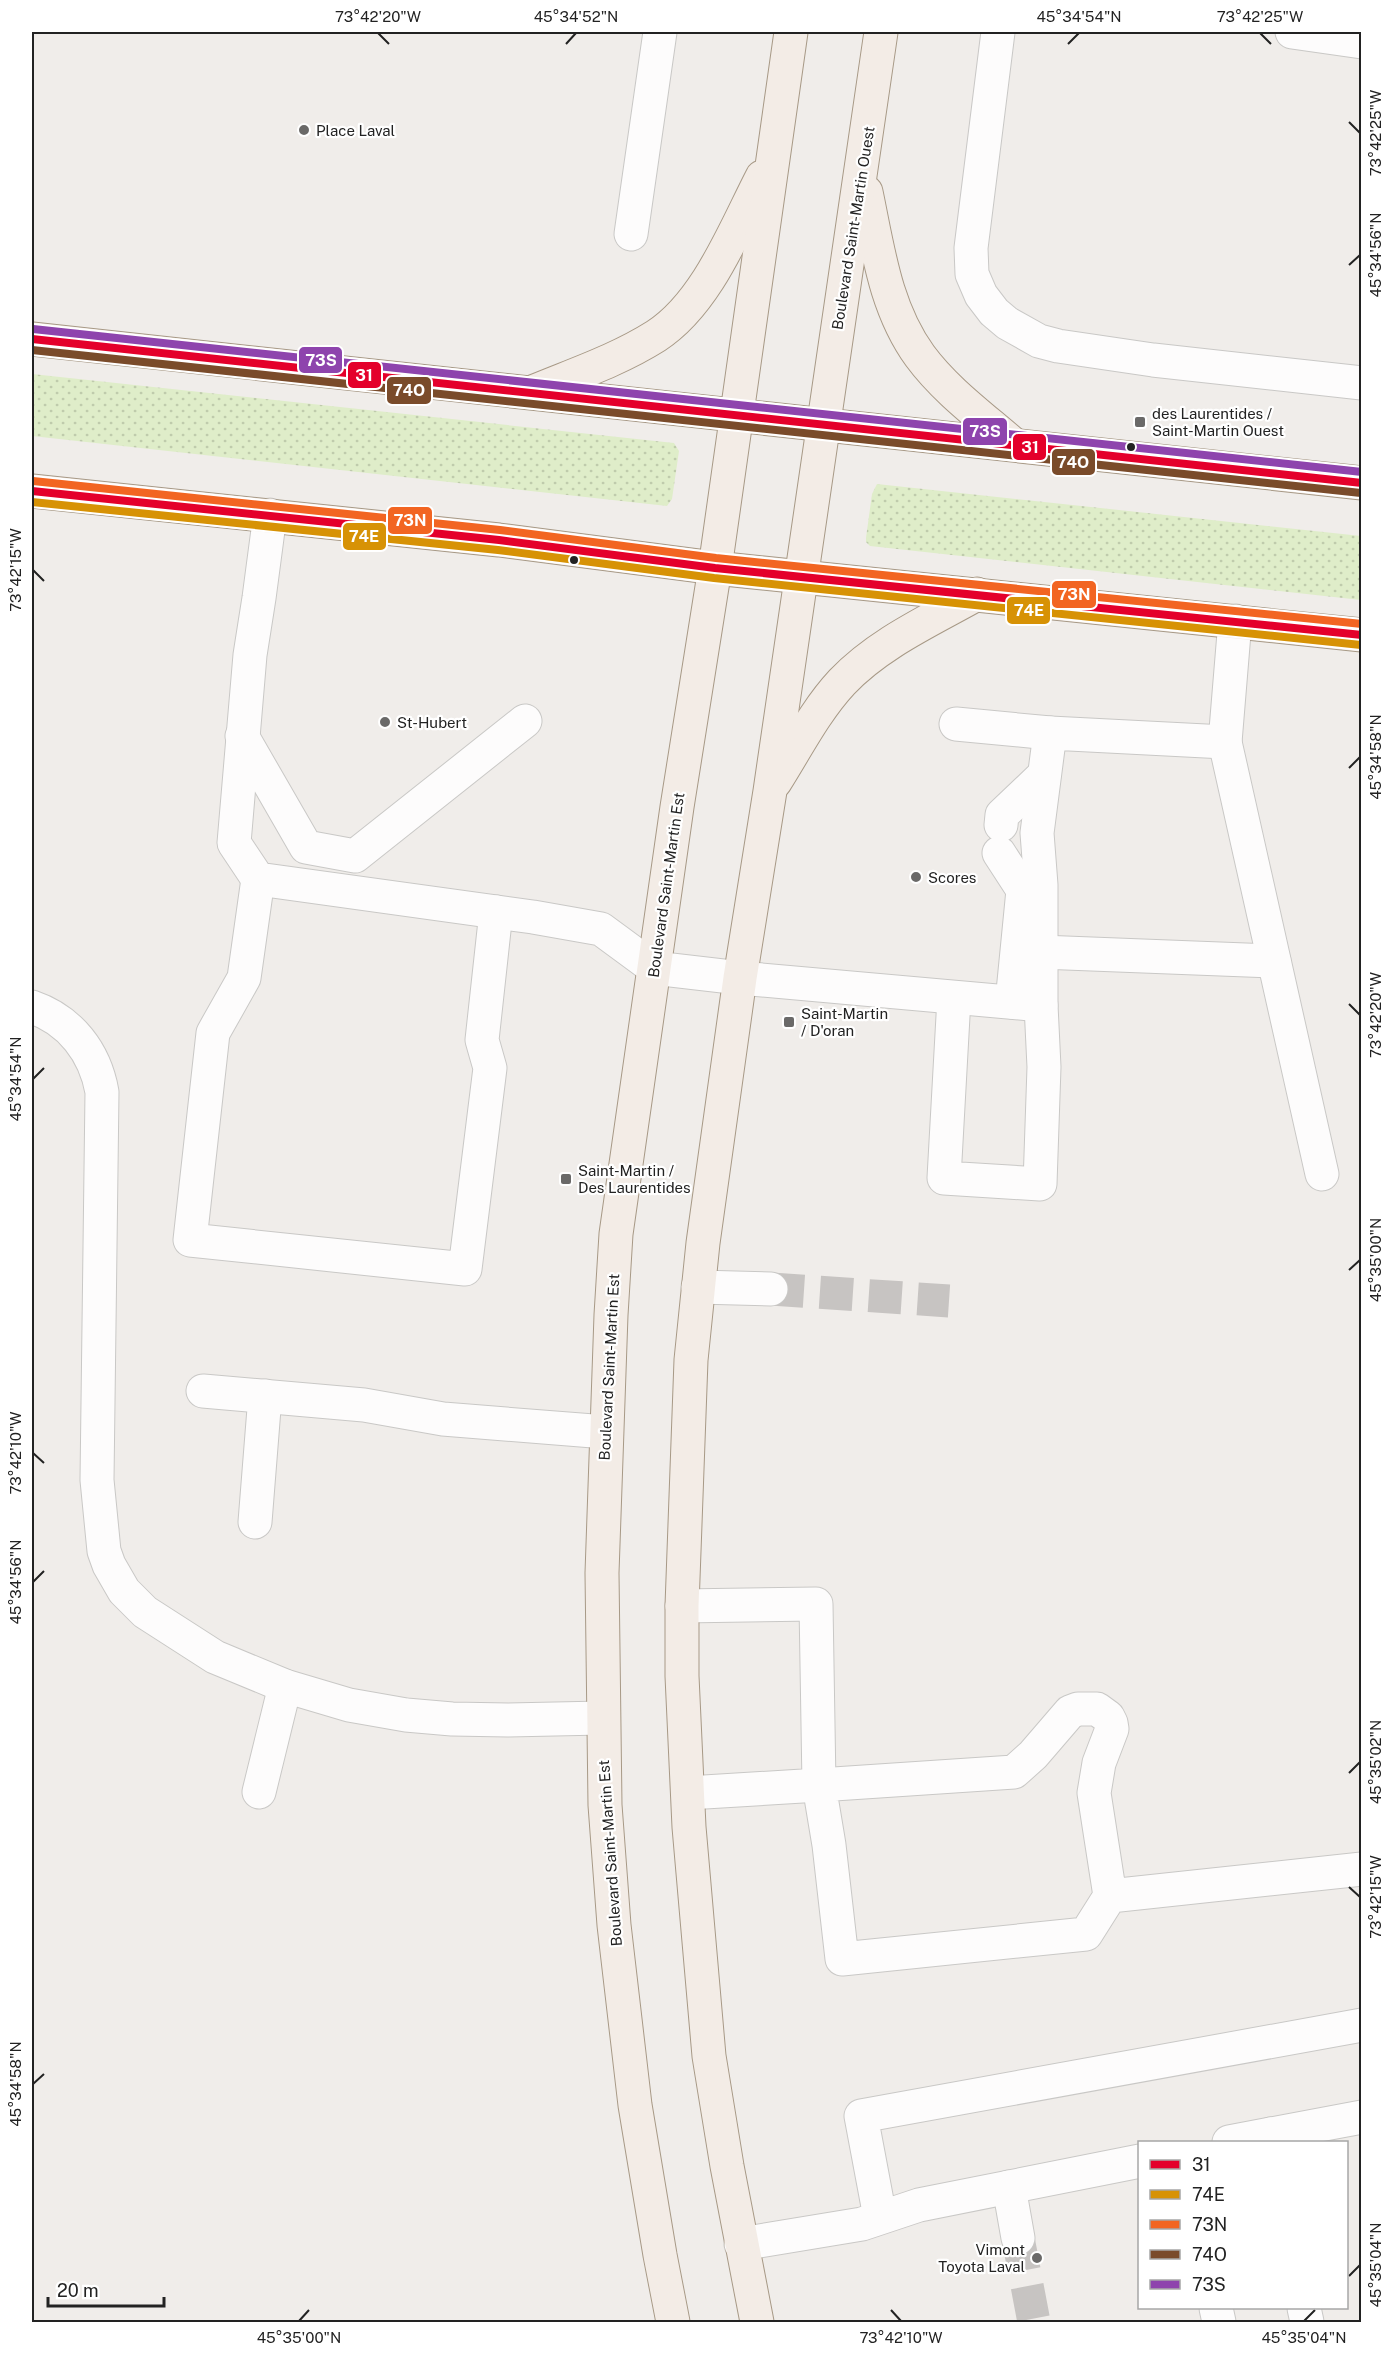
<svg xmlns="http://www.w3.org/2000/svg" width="1393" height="2354" font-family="'Public Sans',sans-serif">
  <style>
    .grass { fill: url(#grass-dots) }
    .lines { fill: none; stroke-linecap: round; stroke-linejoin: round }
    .minor-tunnel { stroke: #c7c4c2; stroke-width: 33; stroke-dasharray: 33 16; stroke-linecap: butt }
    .minor-casing { stroke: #c9c8c6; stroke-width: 35 }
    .major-casing { stroke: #a79986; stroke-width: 35 }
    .minor { stroke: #fdfcfc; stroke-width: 33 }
    .major { stroke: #f3ece6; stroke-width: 33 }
    .bus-1-casing { stroke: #fff; stroke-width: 12 }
    .bus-2-casing { stroke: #fff; stroke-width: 12 }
    .bus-3-casing { stroke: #fff; stroke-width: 12 }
    .bus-4-casing { stroke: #fff; stroke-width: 12 }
    .bus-5-casing { stroke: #fff; stroke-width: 12 }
    .bus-1 { stroke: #e4002b; stroke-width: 8 }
    .bus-2 { stroke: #d79205; stroke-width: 8 }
    .bus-3 { stroke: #f26522; stroke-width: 8 }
    .bus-4 { stroke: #7a4b2a; stroke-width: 8 }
    .bus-5 { stroke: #8e44ad; stroke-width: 8 }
    .ticks { fill: none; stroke: #222; stroke-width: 2 }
    .poi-dot { fill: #6a6968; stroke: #fff; stroke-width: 2 }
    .bus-dot { fill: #222; stroke: #fff; stroke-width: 2 }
    .labels { text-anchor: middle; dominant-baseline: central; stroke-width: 4.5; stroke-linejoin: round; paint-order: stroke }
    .poi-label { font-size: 15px; fill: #222; stroke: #fff; text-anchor: start }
    .street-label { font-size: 15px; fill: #222; stroke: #fff }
    .line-badge { stroke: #fff; stroke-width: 2 }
    .badge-label { font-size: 16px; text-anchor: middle; font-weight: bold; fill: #fff }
    .neatline { fill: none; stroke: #222; stroke-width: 2 }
    .ticks-label { font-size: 15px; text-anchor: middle; fill: #222 }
  </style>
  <defs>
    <pattern id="grass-dots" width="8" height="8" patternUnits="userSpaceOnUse" patternTransform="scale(1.5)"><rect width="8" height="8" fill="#dfedc9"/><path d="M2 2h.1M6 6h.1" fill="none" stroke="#bfcbac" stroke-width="1.8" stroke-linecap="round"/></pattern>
  </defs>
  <rect width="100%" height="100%" fill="#f0edea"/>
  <g class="grass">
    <path d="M32,374L674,443L679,451L672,499L667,506L32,436Z"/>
    <path d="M877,484L1361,536V600L870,546L866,542V538L872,494Z"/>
  </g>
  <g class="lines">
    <g class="minor-tunnel">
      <path d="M771,1289L949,1301"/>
      <path d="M1018,2238L1034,2322"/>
    </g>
    <defs>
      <g id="minor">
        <path d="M998,32L971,248L972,274L981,295L994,312L1007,323L1039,341L1058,346L1153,360L1362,383"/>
        <path d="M1292,32L1362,42"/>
        <path d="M631,234L660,32"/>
        <path d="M270,515L259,598L250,655L234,843L258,879L533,917L601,929L654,968L740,978L1041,1005V885L1037,833L1050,733L1225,742L1235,621"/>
        <path d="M956,724L1050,733"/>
        <path d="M242,736L306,847L355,856L525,721"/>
        <path d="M1225,742L1322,1174"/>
        <path d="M1001,825L1002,815L1044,775"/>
        <path d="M999,853L1023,890L1012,1002"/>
        <path d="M258,879L244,978L213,1033L190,1240L465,1269L490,1068L482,1040L496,912"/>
        <path d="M1040,952L1274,961"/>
        <path d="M954,998L944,1178L1040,1184L1044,1067L1041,1005"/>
        <path d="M32,1007C70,1020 95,1052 102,1092L97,1480L104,1551L109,1565L124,1591L145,1612L215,1657L285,1686L349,1705L406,1715L452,1719L508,1720L602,1718"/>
        <path d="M698,1287L771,1289"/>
        <path d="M203,1391L364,1405L443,1419L606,1432"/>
        <path d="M255,1522L265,1396"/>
        <path d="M682,1606L816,1604L819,1785L688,1793"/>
        <path d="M259,1792L285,1686"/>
        <path d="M1110,1896L1094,1793L1099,1763L1112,1729L1111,1723L1108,1717L1097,1709H1078L1070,1712L1033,1755L1014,1772L819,1785L829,1845L842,1959L1086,1934L1110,1896L1362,1869"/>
        <path d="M1271,2134L1362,2117"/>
        <path d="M1229,2142L1271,2134L1273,2142"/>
        <path d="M1009,2187L1018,2238"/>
        <path d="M880,2217L861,2116L1362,2025"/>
        <path d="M741,2244L862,2224L919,2205L1140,2161"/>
        <path d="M1216,2308L1219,2322"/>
        <path d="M1304,2308L1307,2322"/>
      </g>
      <g id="major">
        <path d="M866,192C878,249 885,308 920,356C945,390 982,417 1013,444"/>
        <path d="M32,339L1362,483"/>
        <path d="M535,391C576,374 618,360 656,336C707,303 735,229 762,177"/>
        <path d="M32,491L499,540L715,568L1362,635"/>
        <path d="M775,782C796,749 815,711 842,682C879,643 931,620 977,594"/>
        <path d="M673,2322L660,2255L635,2105L614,1925L605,1805L602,1573L611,1315L616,1234L677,807L715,568L791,32"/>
        <path d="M757,2322L727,2166L709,2056L689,1827L682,1676V1606L691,1360L703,1243L740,978L770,791L881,32"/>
      </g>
    </defs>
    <use href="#minor" class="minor-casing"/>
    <use href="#major" class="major-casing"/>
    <use href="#minor" class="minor"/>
    <use href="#major" class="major"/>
    <defs>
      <g id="bus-1">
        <path d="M32,339L1362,483"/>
        <path d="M32,491L499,540L715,568L1362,635"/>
      </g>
      <path id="bus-2" d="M32,502L498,550L714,578L1361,645"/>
      <path id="bus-3" d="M33,481L500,530L716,558L1362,624"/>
      <path id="bus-4" d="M32,350L1361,493"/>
      <path id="bus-5" d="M33,329L1362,472"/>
    </defs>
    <use href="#bus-1" class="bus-1-casing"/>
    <use href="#bus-2" class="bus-2-casing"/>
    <use href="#bus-3" class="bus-3-casing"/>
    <use href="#bus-4" class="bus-4-casing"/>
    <use href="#bus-5" class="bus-5-casing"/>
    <use href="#bus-1" class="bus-1"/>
    <use href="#bus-2" class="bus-2"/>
    <use href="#bus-3" class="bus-3"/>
    <use href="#bus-4" class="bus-4"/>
    <use href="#bus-5" class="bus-5"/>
  </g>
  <path class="ticks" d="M378,33L389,44M1260,33L1271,44M566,44L576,33M1068,44L1079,33M1349,122L1360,133M1349,265L1360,255M33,570L44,581M1349,768L1360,757M1349,1004L1360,1015M33,1079L44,1068M1349,1270L1360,1260M33,1453L44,1463M33,1582L44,1571M1349,1773L1360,1762M1349,1887L1360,1897M33,2084L44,2074M1349,2276L1360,2265M891,2310L901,2321M299,2321L309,2310M1304,2321L1315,2310"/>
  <g class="poi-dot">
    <circle cx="304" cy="130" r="6"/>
    <rect x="1134" y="416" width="12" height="12" rx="3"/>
    <circle cx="385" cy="722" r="6"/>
    <circle cx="916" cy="877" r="6"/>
    <rect x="783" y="1016" width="12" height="12" rx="3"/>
    <rect x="560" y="1173" width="12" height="12" rx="3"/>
    <circle cx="1037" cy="2258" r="6"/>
  </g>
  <g class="bus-dot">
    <circle cx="1131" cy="447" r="5"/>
    <circle cx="574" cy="560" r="5"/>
  </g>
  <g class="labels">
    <g class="poi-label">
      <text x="316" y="130">Place Laval</text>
      <text x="1152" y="413">des Laurentides /<tspan x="1152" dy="17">Saint-Martin Ouest</tspan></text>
      <text x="397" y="722">St-Hubert</text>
      <text x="928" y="877">Scores</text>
      <text x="801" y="1013">Saint-Martin<tspan x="801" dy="17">/ D'oran</tspan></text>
      <text x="578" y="1170">Saint-Martin /<tspan x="578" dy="17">Des Laurentides</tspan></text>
      <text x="1025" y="2249" text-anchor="end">Vimont<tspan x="1025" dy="17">Toyota Laval</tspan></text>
    </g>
    <g class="street-label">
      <text transform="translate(853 228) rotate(-81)">Boulevard Saint-Martin Ouest</text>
      <text transform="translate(666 885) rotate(-82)">Boulevard Saint-Martin Est</text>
      <text transform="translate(609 1367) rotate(-87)">Boulevard Saint-Martin Est</text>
      <text transform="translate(610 1853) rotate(-94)">Boulevard Saint-Martin Est</text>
    </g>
  </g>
  <g class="line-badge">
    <rect x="298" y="346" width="45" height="28" rx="6" fill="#8e44ad"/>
    <rect x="347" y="361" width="35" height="28" rx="6" fill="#e4002b"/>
    <rect x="386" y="376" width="46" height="29" rx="6" fill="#7a4b2a"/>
    <rect x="962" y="417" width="46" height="29" rx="6" fill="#8e44ad"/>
    <rect x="1012" y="433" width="35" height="28" rx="6" fill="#e4002b"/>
    <rect x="1051" y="448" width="45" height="28" rx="6" fill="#7a4b2a"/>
    <rect x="387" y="506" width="46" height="29" rx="6" fill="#f26522"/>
    <rect x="342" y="522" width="45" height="29" rx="6" fill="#d79205"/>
    <rect x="1051" y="580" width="46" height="29" rx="6" fill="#f26522"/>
    <rect x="1006" y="596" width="45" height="29" rx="6" fill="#d79205"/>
  </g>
  <g class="badge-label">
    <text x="321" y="366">73S</text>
    <text x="364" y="381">31</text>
    <text x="409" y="396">74O</text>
    <text x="985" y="437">73S</text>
    <text x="1030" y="453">31</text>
    <text x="1073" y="468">74O</text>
    <text x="410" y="526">73N</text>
    <text x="364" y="542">74E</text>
    <text x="1074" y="600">73N</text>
    <text x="1029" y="616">74E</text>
  </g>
  <rect width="1393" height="2354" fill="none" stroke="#ffffff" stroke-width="66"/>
  <rect x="1138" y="2141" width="210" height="168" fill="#ffffff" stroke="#a7a7a7" stroke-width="1.5"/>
  <rect x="1150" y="2160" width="30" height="9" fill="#e4002b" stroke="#a7a7a7" stroke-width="1.5"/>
  <text x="1192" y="2171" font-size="18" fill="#222222">31</text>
  <rect x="1150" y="2190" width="30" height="9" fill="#d79205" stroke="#a7a7a7" stroke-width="1.5"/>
  <text x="1192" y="2201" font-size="18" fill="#222222">74E</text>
  <rect x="1150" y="2220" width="30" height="9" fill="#f26522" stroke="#a7a7a7" stroke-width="1.5"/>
  <text x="1192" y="2231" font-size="18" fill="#222222">73N</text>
  <rect x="1150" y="2250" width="30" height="9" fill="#7a4b2a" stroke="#a7a7a7" stroke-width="1.5"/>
  <text x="1192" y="2261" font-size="18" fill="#222222">74O</text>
  <rect x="1150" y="2280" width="30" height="9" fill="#8e44ad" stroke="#a7a7a7" stroke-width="1.5"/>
  <text x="1192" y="2291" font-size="18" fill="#222222">73S</text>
  <path d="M48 2297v9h116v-9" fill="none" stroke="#222222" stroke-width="3"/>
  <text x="57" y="2297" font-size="18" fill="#222222" stroke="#ffffff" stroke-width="4.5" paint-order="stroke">20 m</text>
  <rect x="33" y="33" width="1327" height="2288" class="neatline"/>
  <g class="ticks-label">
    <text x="378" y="22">73°42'20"W</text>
    <text x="576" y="22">45°34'52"N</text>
    <text x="1079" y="22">45°34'54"N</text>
    <text x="1260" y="22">73°42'25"W</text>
    <text transform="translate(1376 133) rotate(-90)" y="5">73°42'25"W</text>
    <text transform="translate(1376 255) rotate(-90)" y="5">45°34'56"N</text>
    <text transform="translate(16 570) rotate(-90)" y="5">73°42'15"W</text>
    <text transform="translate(1376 757) rotate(-90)" y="5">45°34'58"N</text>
    <text transform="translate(1376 1015) rotate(-90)" y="5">73°42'20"W</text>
    <text transform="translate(16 1079) rotate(-90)" y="5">45°34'54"N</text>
    <text transform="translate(1376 1260) rotate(-90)" y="5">45°35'00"N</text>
    <text transform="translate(16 1453) rotate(-90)" y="5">73°42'10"W</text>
    <text transform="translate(16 1582) rotate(-90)" y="5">45°34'56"N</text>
    <text transform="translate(1376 1762) rotate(-90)" y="5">45°35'02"N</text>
    <text transform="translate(1376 1897) rotate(-90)" y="5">73°42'15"W</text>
    <text transform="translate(16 2084) rotate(-90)" y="5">45°34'58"N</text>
    <text transform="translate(1376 2265) rotate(-90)" y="5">45°35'04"N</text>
    <text x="299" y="2343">45°35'00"N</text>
    <text x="901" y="2343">73°42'10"W</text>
    <text x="1304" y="2343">45°35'04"N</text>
  </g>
</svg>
